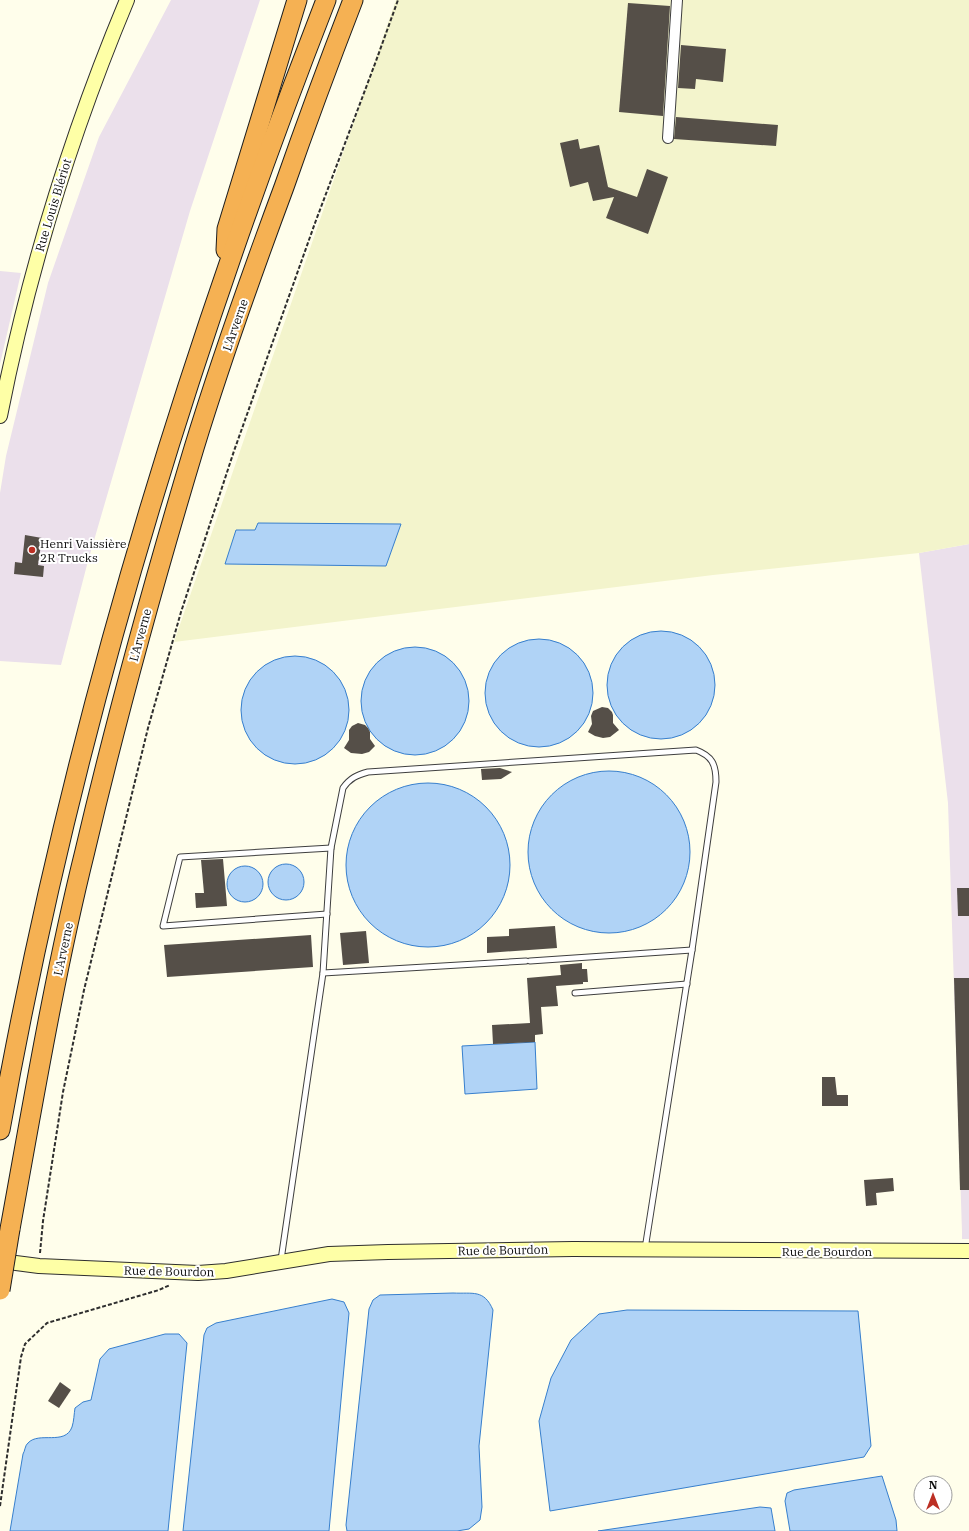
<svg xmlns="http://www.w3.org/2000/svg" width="969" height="1531" font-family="'IBM Plex Serif',serif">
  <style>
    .industrial { fill: #ebe0eb }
    .farmland { fill: #f3f4cc }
    .water { fill: #b0d3f6; stroke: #377fcd }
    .building { fill: #554f48 }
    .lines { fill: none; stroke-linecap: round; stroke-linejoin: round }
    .service-casing { stroke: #3f3f3f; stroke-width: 7 }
    .minor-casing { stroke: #3f3f3f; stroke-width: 12 }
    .secondary-casing { stroke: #2e2e2e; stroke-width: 16 }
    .motorway-casing { stroke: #1d1d1d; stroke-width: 21 }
    .path { stroke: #2e2e2e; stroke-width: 2; stroke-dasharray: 4 2; stroke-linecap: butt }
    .service { stroke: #fff; stroke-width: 5 }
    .minor { stroke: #fff; stroke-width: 10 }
    .secondary { stroke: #feffa6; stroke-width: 14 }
    .motorway { stroke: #f5b153; stroke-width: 19 }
    .motorway-bridge-casing { stroke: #1d1d1d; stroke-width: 21; stroke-linecap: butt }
    .motorway-bridge { stroke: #f5b153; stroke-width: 19 }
    .poi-dot { fill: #bc2f24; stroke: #fff; stroke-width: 1.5 }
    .labels { text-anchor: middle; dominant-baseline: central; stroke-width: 4; stroke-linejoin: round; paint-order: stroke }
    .street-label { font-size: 12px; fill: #0c0c0c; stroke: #fff }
    .poi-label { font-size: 12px; fill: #0c0c0c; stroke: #fff; text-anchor: start }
  </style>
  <rect width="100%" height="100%" fill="#fffeeb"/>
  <g class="industrial">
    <path d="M171,0H260L190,211L88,561L61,665L0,661V493L6,456L48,283L99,137Z"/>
    <path d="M0,271L21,273L0,364Z"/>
    <path d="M969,544V1239H962V1232L948,803L919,553Z"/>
  </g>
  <path class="farmland" d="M396,0H969V544L919,553L713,575L174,642Z"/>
  <g class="water">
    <path d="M258,523L401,524L386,566L225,564L236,530H255Z"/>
    <circle cx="661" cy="685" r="54"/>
    <circle cx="539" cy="693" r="54"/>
    <circle cx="415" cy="701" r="54"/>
    <circle cx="295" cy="710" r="54"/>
    <circle cx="609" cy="852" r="81"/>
    <circle cx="428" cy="865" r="82"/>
    <circle cx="286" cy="882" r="18"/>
    <circle cx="245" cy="884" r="18"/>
    <path d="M535,1042L537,1089L465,1094L462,1046Z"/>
    <path d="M453,1293C473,1294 484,1289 493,1310L479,1446L482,1507L480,1520L469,1529L457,1531H347L346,1525L369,1309L373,1300L380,1295Z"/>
    <path d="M332,1299L344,1302L349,1313L329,1531H183L204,1335L207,1328L216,1323Z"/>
    <path d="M627,1310L858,1311L871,1446L864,1457L550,1511L539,1421L551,1378L571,1340L599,1314Z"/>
    <path d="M165,1334H179L187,1343L168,1531H10L23,1454C25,1451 25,1445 28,1443C39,1431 65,1446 72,1427C74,1421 74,1414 75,1408L83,1402L91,1400L100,1359L109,1349Z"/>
    <path d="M882,1476L896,1520L897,1531H790L785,1501L787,1493L794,1490Z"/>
    <path d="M760,1507L771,1508L775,1531H598Z"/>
  </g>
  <g class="building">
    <path d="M628,3L670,6L663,116L619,112Z"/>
    <path d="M681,45L726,49L723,82L696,79L695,89L678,88Z"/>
    <path d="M676,117L778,125L776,146L674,139Z"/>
    <path d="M578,139L580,149L599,145L608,187L637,197L647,169L668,177L648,234L606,218L614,197L593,201L588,182L570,187L560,143Z"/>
    <path d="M25,535L42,538L38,565L44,566L43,577L14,574L15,562L22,563Z"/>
    <path d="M602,707L608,708L612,712L613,715V723L619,730L610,737L603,738L595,736L588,732L592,724L591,716L593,711Z"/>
    <path d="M358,723L365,725L368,728L370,732V739L375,746L369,752L362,754L351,753L344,748L349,740V730L352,726Z"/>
    <path d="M500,768L512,772L501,779L482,780L481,769Z"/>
    <path d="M223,859L227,906L196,908L195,893H204L201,860Z"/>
    <path d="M957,888H969V916H958Z"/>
    <path d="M555,926L557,948L487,953V937L509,936V929Z"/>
    <path d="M366,931L369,963L343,965L340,933Z"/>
    <path d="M311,935L313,967L167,977L164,945Z"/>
    <path d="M582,963V969H587L588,982H583V984L556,986L558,1006L541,1007L543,1034L535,1035V1042L493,1044L492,1025L530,1023L527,978L561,975L560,965Z"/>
    <path d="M954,978H969V1190H960Z"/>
    <path d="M822,1077H835L837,1095H848V1106H822Z"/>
    <path d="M893,1178L894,1191L876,1193L877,1205L866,1206L864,1180Z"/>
    <path d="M60,1382L71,1390L59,1408L48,1401Z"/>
  </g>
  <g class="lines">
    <defs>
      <g id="service">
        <path d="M327,914L163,926L180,857L331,848"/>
        <path d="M530,961L692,950"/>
        <path d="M323,973L526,961"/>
        <path d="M575,993L687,984"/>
        <path d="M281,1260L323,973L331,848L343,788C350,778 357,775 368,772L696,750C712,756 716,764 716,782L692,950L645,1249"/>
      </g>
      <path id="minor" d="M668,138L677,0"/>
      <g id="secondary">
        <path d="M0,416C28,273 71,134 127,0"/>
        <path d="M0,1261L39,1266L198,1273L226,1271L329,1254L388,1252L573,1249L969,1251"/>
      </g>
      <g id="motorway">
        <path d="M226,250L227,229L297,0"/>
        <path d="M0,1130C69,743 183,366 326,0"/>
        <path d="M10,1229C33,1103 54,976 85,851C117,715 154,581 194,448C221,360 252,273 284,187C306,124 329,62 353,0"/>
      </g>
    </defs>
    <use href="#service" class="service-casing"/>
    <use href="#minor" class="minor-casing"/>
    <use href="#secondary" class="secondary-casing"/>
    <use href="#motorway" class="motorway-casing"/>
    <g class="path">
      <path d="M40,1253L43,1221L63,1092L84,990L148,728L181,612L234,451L315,223L376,61L398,0"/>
      <path d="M0,1506L21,1357L25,1344L47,1323L159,1290L170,1285"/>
    </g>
    <use href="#service" class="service"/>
    <use href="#minor" class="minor"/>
    <use href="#secondary" class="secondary"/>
    <use href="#motorway" class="motorway"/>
    <defs>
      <path id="motorway-bridge" d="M0,1290L10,1229"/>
    </defs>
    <use href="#motorway-bridge" class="motorway-bridge-casing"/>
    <use href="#motorway-bridge" class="motorway-bridge"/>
  </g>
  <circle class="poi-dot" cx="32" cy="550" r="4"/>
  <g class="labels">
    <g class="street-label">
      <text transform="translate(53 205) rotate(-73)">Rue Louis Blériot</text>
      <text transform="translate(235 325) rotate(-71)">L'Arverne</text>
      <text transform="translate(140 635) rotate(-75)">L'Arverne</text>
      <text transform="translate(63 949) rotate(-78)">L'Arverne</text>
      <text transform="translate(503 1250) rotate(-1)">Rue de Bourdon</text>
      <text x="827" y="1251">Rue de Bourdon</text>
      <text transform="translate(169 1271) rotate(1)">Rue de Bourdon</text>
    </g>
    <g class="poi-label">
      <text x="40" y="543">Henri Vaissière<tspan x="40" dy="14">2R Trucks</tspan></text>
    </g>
  </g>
  <g transform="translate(933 1495)"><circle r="19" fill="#ffffff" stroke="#9e9e9e"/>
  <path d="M0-3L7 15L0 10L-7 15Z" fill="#bc2f24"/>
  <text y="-6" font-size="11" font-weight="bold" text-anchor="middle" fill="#0c0c0c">N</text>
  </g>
</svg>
